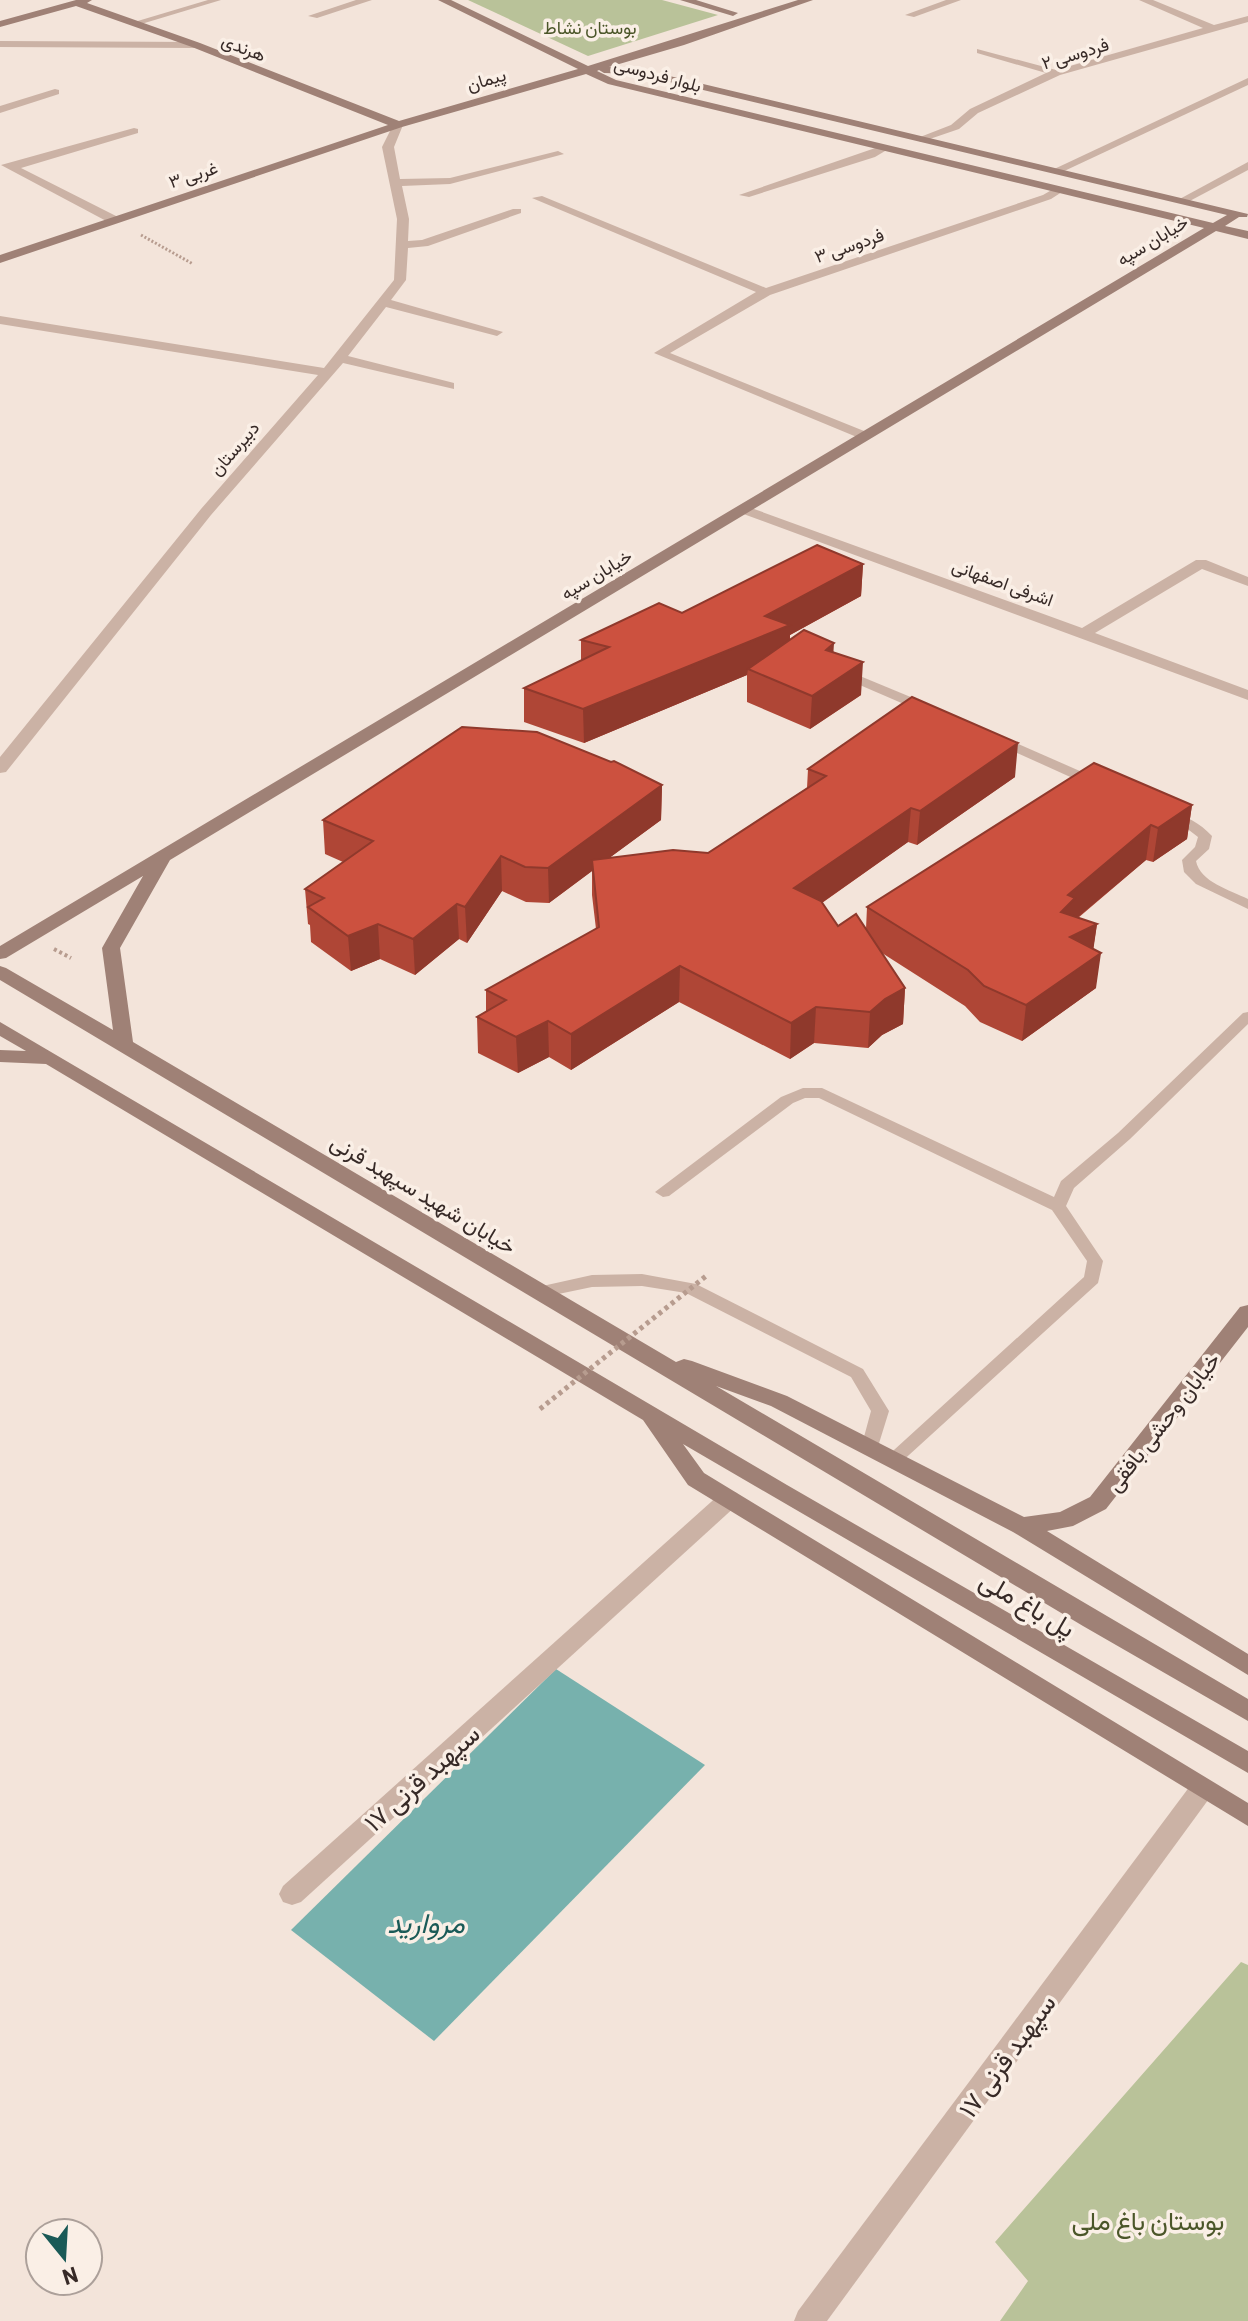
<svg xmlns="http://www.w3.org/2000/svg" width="1248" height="2321" font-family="Barlow,Vazirmatn,sans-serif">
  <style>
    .green { fill: #b9c299 }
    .water { fill: #77b1ad }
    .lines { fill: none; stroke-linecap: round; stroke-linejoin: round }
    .path-far1 { stroke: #b79c8f; stroke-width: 3; stroke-dasharray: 2 2; stroke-linecap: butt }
    .path { stroke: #b79c8f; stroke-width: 4; stroke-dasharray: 3 3; stroke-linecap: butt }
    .lane { fill: #cbb2a5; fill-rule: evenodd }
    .street { fill: #cbb2a5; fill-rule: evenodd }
    .secondary { fill: #9f8176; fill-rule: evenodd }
    .path-bridge { stroke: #b79c8f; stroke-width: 5; stroke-dasharray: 4 4; stroke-linecap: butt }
    .wall { fill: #af4636 }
    .shaded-wall { fill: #8f392c }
    .building { fill: #cc513f; stroke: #8f392c; stroke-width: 2 }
    .labels { text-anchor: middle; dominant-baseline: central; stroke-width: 7; stroke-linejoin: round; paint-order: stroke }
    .far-park-label { font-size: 18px; fill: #4b5629; stroke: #faefe6 }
    .far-street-label { font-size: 18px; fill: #372a27; stroke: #faefe6 }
    .street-label { font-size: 22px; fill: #372a27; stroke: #faefe6 }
    .near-street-label { font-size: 26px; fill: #372a27; stroke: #faefe6 }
    .near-park-label { font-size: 26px; fill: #4b5629; stroke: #faefe6 }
    .near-water-label { font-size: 28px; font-style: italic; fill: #1a5a57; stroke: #faefe6 }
  </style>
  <rect width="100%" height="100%" fill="#f3e4da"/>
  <g class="green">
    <path d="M468,0H662L718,15L588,56Z"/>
    <path d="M1241,1962L1248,1965V2321H1000L1028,2281L995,2242Z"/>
  </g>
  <path class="water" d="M556,1669L705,1765L434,2041L291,1930Z"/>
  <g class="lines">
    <path class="path-far1" d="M141,235L193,264"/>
    <path class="path" d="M54,949L71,958"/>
    <g class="lane">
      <path d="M208,0H221L138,25L131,23Z"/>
      <path d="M843,669L930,705L931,708L925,712L920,711L839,676V670Z"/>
      <path d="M998,735L1098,779L1100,782L1098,785H1088L993,742L991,739Z"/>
      <path d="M1169,811C1186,816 1200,823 1212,836L1209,849L1196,861C1200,882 1230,890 1248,899V909L1196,884L1184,872L1182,860L1195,847L1198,837L1185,827L1164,818L1162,815Z"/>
      <path d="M1248,1012V1024L1130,1139L1074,1188L1066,1206L1103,1261L1098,1283L898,1465H886L883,1460L1084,1277L1087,1261L1052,1210L819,1098H805L793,1103L669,1196L663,1197L655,1192L781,1097L803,1088H822L1054,1197L1061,1181L1118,1133L1243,1013Z"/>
      <path d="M642,1274L696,1284L863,1369L889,1411L876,1453H864L861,1448L871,1411L851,1377L686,1293L642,1286L592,1287L544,1297L536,1291L538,1287L592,1275Z"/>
    </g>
    <g class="street">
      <path d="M356,0H372L317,18L308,16Z"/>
      <path d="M946,0H961L914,17L905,15Z"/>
      <path d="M1139,0H1153L1214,25L1248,16V22L1060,75L978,113L959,129L921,142L915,139L951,125L970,109L1046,73L977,53V49L1056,70L1203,28Z"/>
      <path d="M0,41L196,42L201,45L196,48L0,47Z"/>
      <path d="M1248,78V85L1060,173L1050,171Z"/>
      <path d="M55,89L59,90V94L0,113V106Z"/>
      <path d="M398,122L403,125L394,147L400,179L450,178L558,151L564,154L450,184L402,186L409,219L408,241L422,240L513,209H521V213L428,246L408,248L406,280L391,300L503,332L497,336L386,307L348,356L454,383V389L343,363L211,515L6,772L0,773V757L201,509L318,375L0,324V316L324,368L394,280L397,219L382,147L393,125Z"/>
      <path d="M134,128L138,129V133L21,168L118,217V223H110L1,165Z"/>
      <path d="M884,145L890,148L875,157L749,197L739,195Z"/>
      <path d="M1248,162V170L1186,203L1176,201Z"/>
      <path d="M1055,188L1065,190L1051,199L770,295L670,353L869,433V439L864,440L654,353L756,292L532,198L542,196L766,288L1043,195Z"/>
      <path d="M743,505L1082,628L1196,560H1206L1248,577V586L1202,569L1095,633L1248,690V700L738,512L736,509Z"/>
      <path d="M729,1491L737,1493L740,1499L737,1505L301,1902L292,1905L283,1902L279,1894L283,1886L721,1493Z"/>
      <path d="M1202,1779L1211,1782L1215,1789L1211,1796L827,2321H794L798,2311L1193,1782Z"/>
    </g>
    <g class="secondary">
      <path d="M76,0H92L87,3L200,43L399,121L578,69L438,0H451L588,66L798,0H813L684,45L609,67L636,68L1248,214L1247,217H1239L1225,226L1248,231V239L1216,231L170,860L120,948L133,1042L676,1362L684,1359L692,1361L787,1396L1024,1517L1060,1512L1090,1497L1240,1307L1248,1305V1327L1106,1509L1073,1526L1047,1531L1248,1654V1675L1013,1532L771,1406L716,1386L1248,1699V1721L1083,1626L0,980V966L6,968L113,1030L102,948L143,876L6,958L0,959V946L1204,228L608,84L586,74L402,127L0,263V255L388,125L192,47L76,6L0,27V21ZM599,70L604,73L636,74L1227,215L1213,223L616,80L597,71Z"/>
      <path d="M680,0H696L738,13L733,16Z"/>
      <path d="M0,1022L787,1485L1248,1751V1773L683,1444L704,1473L1248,1803V1826L688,1485L643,1420L46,1064L0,1062V1050L26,1051L0,1036Z"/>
    </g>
    <path class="path-bridge" d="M540,1409L706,1276"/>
  </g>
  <g class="wall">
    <path d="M863,564L861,596L790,635V640L834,652L861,695L810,729L747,702V675L584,743L524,722V688L581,661V640Z"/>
    <path d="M808,769L1015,777L917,845L908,842L822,903L838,926L866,929L867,907L1192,805L1187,839L1153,862L1146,860L1078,918L1097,924L1093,949L1096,988L1022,1041L980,1022L965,1006L882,953L905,988L903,1024L882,1035L868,1048L814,1043L790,1059L679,1002L571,1070L549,1057L518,1073L478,1053L477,1017L486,1011V990L596,929L592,895V871L549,903L526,902L502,891L467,943L459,939L415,975L380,959L351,971L311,942L310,925L308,924L305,889L343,862L325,854L323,820L662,785L661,820L609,858L708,853L807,788Z"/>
  </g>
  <g class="shaded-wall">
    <path d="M863,564L861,596L790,635L789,658L748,669L747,675L584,743L583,709L765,616Z"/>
    <path d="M834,643L832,676L826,650Z"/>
    <path d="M863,662L861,695L810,729L812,696Z"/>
    <path d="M1018,743L1015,777L917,845L920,811Z"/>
    <path d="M662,785L661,820L593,870L592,860V871L549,903L548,868Z"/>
    <path d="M1192,805L1187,839L1153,862L1158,828Z"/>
    <path d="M911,808L908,842L793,923L794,888Z"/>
    <path d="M1151,825L1146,860L1072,922L1061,912L1068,895Z"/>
    <path d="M501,856L502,891L467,943L465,907Z"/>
    <path d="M457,904L459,939L415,975L413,939Z"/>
    <path d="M378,924L380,959L351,971L348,936Z"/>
    <path d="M1097,924L1092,959L1101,953L1096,988L1022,1041L1026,1005L1070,937Z"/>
    <path d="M680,966L679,1002L571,1070V1034Z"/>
    <path d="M905,988L903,1024L882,1035L868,1048L870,1012L885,999Z"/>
    <path d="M816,1007L814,1043L790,1059L791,1023Z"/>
    <path d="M548,1021L549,1057L518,1073L516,1037Z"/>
  </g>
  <g class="building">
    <path d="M817,545L863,564L765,616L790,625L583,709L524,688L609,647L581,640L659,603L682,613Z"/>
    <path d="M804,630L834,643L826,650L863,662L812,696L748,669Z"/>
    <path d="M912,697L1018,743L920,811L911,808L794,888L821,901L838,926L856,914L905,988L885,999L870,1012L816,1007L791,1023L680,966L571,1034L548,1021L516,1037L477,1017L506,1000L486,990L599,927L592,860L673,850L708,853L826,776L808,769Z"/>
    <path d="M462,727L537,732L611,762L614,761L662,785L548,868L525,867L501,856L465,907L457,904L413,939L378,924L348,936L308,907L324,898L305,889L373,841L323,820Z"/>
    <path d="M1094,763L1192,805L1158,828L1151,825L1068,895L1075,898L1061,912L1097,924L1070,937L1101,953L1026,1005L984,986L968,970L867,907Z"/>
  </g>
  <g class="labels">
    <g class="far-park-label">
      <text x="590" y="27">بوستان نشاط</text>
    </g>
    <g class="far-street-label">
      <text transform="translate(244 47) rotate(22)">هرندی</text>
      <text transform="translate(1075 53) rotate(-17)">فردوسی ۲</text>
      <text transform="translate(658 74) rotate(15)">بلوار فردوسی</text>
      <text transform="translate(486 79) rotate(-17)">پیمان</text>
      <text transform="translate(193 174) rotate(-18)">۳ غربی</text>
      <text transform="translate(1152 240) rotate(-31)">خیابان سپه</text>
      <text transform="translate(849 245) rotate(-19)">فردوسی ۳</text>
      <text transform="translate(234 448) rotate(-49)">دبیرستان</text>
      <text transform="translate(596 574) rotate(-31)">خیابان سپه</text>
      <text transform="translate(1003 582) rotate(20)">اشرفی اصفهانی</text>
    </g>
    <g class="street-label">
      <text transform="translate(424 1193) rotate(31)">خیابان شهید سپهبد قرنی</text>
      <text transform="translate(1162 1421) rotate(-52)">خیابان وحشی بافقی</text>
    </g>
    <g class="near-street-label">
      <text transform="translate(1028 1603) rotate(30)">پل باغ ملی</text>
      <text transform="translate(421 1777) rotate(-42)">سپهبد قرنی ۱۷</text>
      <text transform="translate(1006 2055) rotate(-54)">سپهبد قرنی ۱۷</text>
    </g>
    <g class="near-park-label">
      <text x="1148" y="2219">بوستان باغ ملی</text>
    </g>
    <g class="near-water-label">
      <text x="426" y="1922">مروارید</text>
    </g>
  </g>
  <g transform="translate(64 2257) rotate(162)"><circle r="38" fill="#faefe6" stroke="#aca09a" stroke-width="2"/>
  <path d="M0-6L14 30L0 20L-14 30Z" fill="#1a5a57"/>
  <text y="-12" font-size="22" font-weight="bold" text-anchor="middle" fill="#372a27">N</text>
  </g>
</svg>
